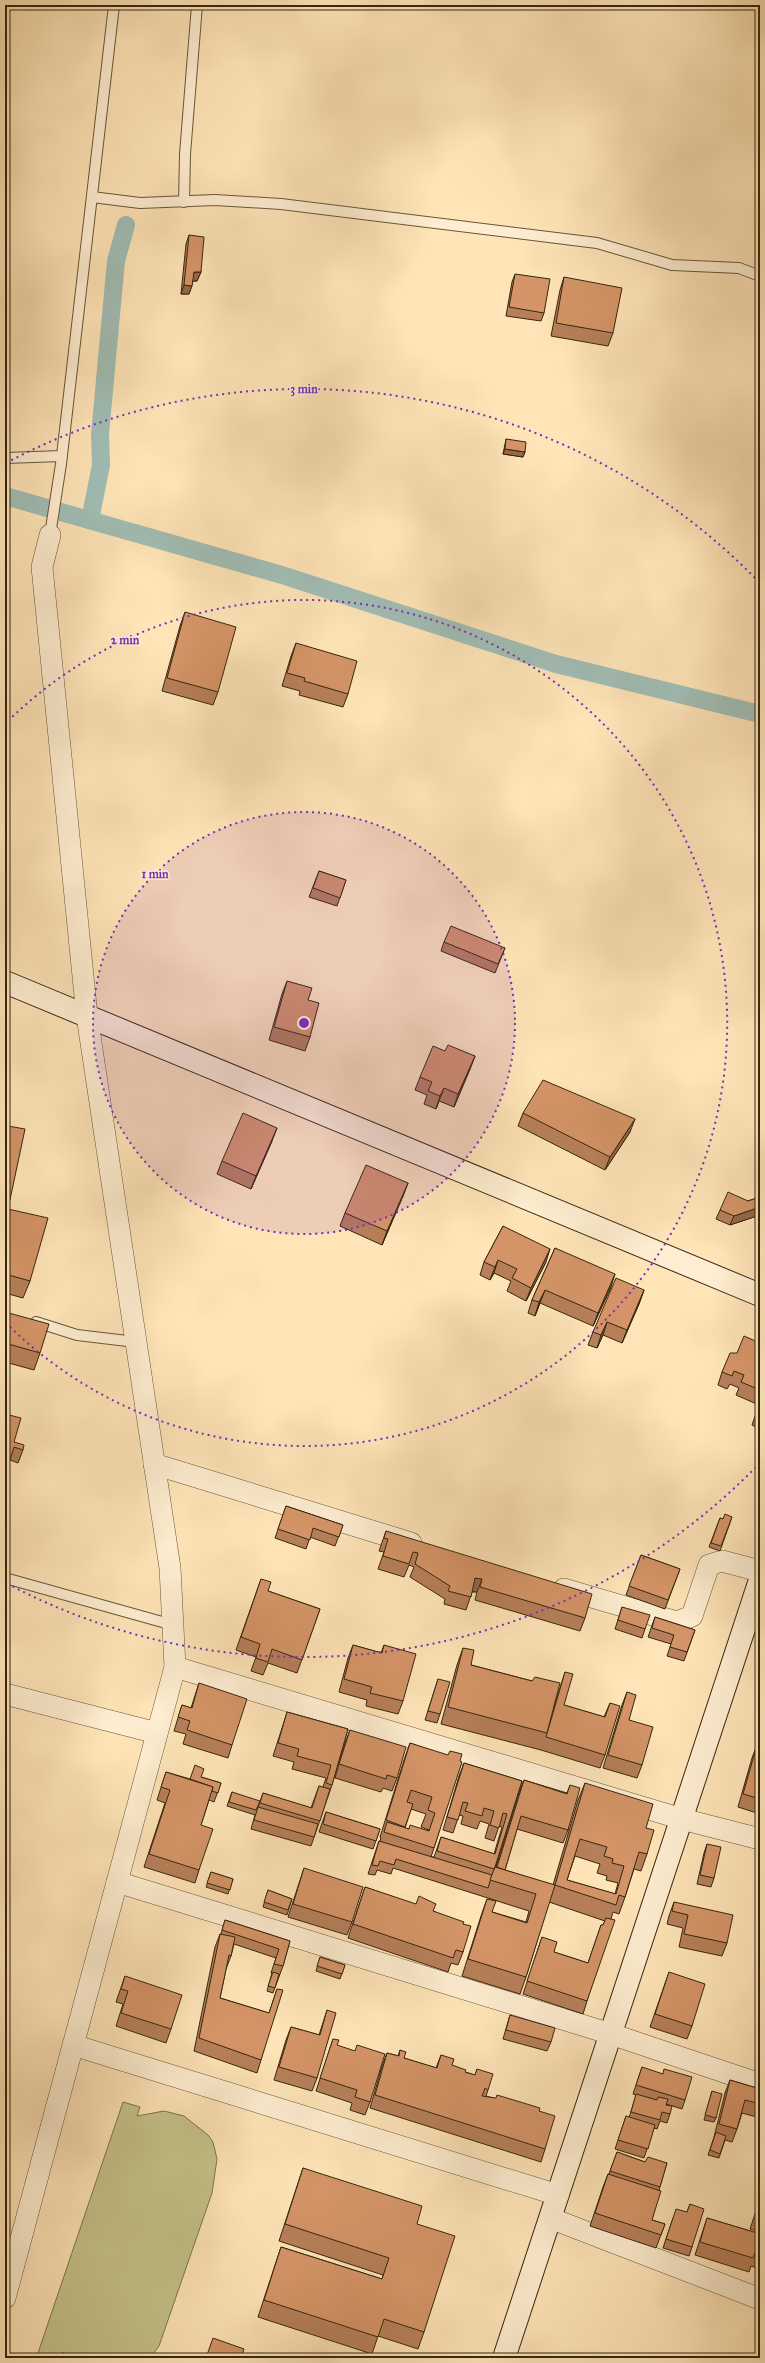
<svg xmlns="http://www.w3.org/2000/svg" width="765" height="2363" font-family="'IM FELL Great Primer',serif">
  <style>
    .pitch { fill: #c5c28a; stroke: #7e744c }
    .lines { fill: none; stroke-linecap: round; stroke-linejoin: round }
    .canal { stroke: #a1bdb5; stroke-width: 18 }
    .lane-casing { stroke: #685639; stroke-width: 12 }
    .street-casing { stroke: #685639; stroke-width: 22 }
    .secondary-casing { stroke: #36260f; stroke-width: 24 }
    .lane { stroke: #feedd0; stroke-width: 10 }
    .street { stroke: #feedd0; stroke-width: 21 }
    .secondary { stroke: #feedd0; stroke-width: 22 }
    .wall { fill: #b67f59; stroke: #36260f; fill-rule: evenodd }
    .shaded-wall { fill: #946848; stroke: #36260f }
    .building { fill: #d49467; stroke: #36260f; fill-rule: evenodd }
    .ring { fill: none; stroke: #7b2cbf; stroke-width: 2; stroke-dasharray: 2 4 }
    .centre { fill: #7b2cbf; stroke: #feedd0; stroke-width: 2 }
    .ring-label { font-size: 12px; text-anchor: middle; font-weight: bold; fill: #7b2cbf; stroke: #feedd0; stroke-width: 3; stroke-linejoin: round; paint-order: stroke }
  </style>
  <rect width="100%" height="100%" fill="#fee4b7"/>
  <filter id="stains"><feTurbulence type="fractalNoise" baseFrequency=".005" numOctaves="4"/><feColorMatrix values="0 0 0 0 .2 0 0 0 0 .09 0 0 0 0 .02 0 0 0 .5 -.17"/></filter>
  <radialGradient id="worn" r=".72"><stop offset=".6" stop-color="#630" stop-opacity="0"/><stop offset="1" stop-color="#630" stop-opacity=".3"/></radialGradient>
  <path class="pitch" d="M123,2102L140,2107L137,2116L164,2111L184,2116L208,2135L213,2142L217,2159L212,2193L159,2346L150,2358H70L63,2352L60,2358H51L38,2353Z"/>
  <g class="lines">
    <g class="canal">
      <path d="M5,496L282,575L556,664L760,714"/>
      <path d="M90,520L101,465L100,434L116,261L126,225"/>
    </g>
    <defs>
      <g id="lane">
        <path d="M92,197L140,203L215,200L281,204L597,243L672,265L739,268L760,276"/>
        <path d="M184,202L185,154L197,5"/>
        <path d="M5,458L62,456"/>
        <path d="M50,535L61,464L114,5"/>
        <path d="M36,1322L77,1335L136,1342"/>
        <path d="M5,1578L173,1625"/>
      </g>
      <g id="street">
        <path d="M154,1464L411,1543"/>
        <path d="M564,1589L677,1622L692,1616L709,1565L722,1561L760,1571"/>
        <path d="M175,1667L682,1819L760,1839"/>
        <path d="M5,1694L157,1733"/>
        <path d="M117,1882L611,2034L760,2084"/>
        <path d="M73,2045L558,2195"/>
        <path d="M550,2218L760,2299"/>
        <path d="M5,2298L175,1667L170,1568L87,1016L42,567L50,535"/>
      </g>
      <g id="secondary">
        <path d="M5,982L760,1295"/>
        <path d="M504,2358L760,1580"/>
      </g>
    </defs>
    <use href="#lane" class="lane-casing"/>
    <use href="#street" class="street-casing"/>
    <use href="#secondary" class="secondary-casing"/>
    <use href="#lane" class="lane"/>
    <use href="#street" class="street"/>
    <use href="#secondary" class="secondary"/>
  </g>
  <g class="wall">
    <path d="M189,235L201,272L197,281H193L189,294H181L186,244Z"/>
    <path d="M515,274L544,313L541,321L506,316L512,282Z"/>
    <path d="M564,277L613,333L608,346L551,336L560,290Z"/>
    <path d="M506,439L525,452L523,457L503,454Z"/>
    <path d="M185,612L218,692L213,705L162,691L180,626Z"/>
    <path d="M296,643L348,694L343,707L299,695L300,691L282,686L291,656Z"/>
    <path d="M319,871L346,880L337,906L309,897Z"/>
    <path d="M444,942L505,948L495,973L441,951Z"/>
    <path d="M287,981L308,1000L310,1037L305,1051L269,1040L282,994Z"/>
    <path d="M445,1051L475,1056L470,1069L454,1107L439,1101L436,1109L424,1104L427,1095L415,1090L420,1077Z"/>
    <path d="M523,1113L630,1132L605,1170L518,1126Z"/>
    <path d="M8,1126V1209L30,1281L23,1298L5,1293V1134Z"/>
    <path d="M272,1141L251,1189L217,1174L222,1161Z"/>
    <path d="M408,1183L403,1196L382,1245L340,1226L345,1213Z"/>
    <path d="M760,1197V1215L730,1225L716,1219L720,1210Z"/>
    <path d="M503,1226L546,1262L526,1301L507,1291L511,1281L494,1273L490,1280L480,1275L484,1262Z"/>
    <path d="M555,1248L611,1287L593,1326L540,1303L535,1316L528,1313L532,1300Z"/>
    <path d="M644,1290L639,1304L622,1343L603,1335L597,1348L588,1345L593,1332Z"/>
    <path d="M5,1312L40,1353L34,1370L5,1362Z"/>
    <path d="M760,1343V1429L752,1425L759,1405L736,1395L739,1388L730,1384L727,1389L718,1385L722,1372L737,1353Z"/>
    <path d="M14,1442L23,1450L18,1463L10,1460Z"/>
    <path d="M286,1506L343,1525L335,1546L310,1537L306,1549L275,1538Z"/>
    <path d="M732,1517L720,1551L709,1547L720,1518L723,1519Z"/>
    <path d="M386,1531L585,1618L580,1631L475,1600L477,1592H472L466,1610L444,1604L445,1599L410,1577L414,1567L409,1565L404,1577L378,1569L384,1552L379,1551Z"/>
    <path d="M641,1555L680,1569L665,1609L626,1595Z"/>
    <path d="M261,1579L268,1591L320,1609L297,1673L268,1663L263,1675L251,1671L256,1657L236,1650Z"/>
    <path d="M622,1607L645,1629L642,1638L615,1629Z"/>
    <path d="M655,1617L695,1630L684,1661L667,1656L671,1644L648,1637Z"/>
    <path d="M353,1645L381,1653L384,1645L403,1701L398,1714L366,1706L367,1700L339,1692L348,1658Z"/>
    <path d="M463,1648L471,1665L532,1681L554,1707L565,1672L564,1705L604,1717L610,1703L605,1755L600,1768L541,1750L441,1724L457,1665Z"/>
    <path d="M438,1679L440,1714L437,1723L425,1720Z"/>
    <path d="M199,1683L232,1745L228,1758L183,1744L186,1734L174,1731L182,1705L191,1708Z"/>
    <path d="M627,1692L629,1720L642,1765L637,1778L603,1768L622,1705Z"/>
    <path d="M287,1712L348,1729L332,1785L311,1846L251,1829L255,1815L227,1806L232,1792L258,1807L263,1793L311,1808L319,1786L323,1787L326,1778L292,1769L294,1762L273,1756L283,1725Z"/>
    <path d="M350,1730L397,1778L392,1791L383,1788L381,1792L335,1778L345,1743Z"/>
    <path d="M410,1743L460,1761L434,1848L431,1857H434L441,1837L494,1854L502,1827L499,1826L494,1841L485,1838L489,1824L480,1821L477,1829L461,1824L463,1816L459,1815L453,1833L443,1830L459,1776L464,1763L522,1781L495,1867H496L519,1793L524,1780L567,1793L570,1785L568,1830L563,1843L517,1829L505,1870L553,1885L578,1800L585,1783L646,1828L647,1854L641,1871L634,1869L625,1897L619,1914L613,1912L611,1919L587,2001L583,2014L523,1994L542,1937L554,1952L588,1963L601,1925H603L605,1921L549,1902L526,1977L520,1994L462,1976L481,1916L487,1899L492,1912L526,1922L529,1911L393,1868L391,1874L377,1870L375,1875L368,1874L379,1841H380L381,1838L380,1837L404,1760ZM411,1809L426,1814L421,1827L429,1830V1831L409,1829L405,1828ZM575,1856L600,1864L597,1873L607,1876L606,1880L618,1883L615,1894L567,1880Z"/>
    <path d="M757,1745L760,1746V1814L738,1807L752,1758Z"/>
    <path d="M166,1772L190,1779L201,1777L221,1783L214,1802L209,1800L201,1825L199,1870L195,1883L144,1867L165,1803L157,1800Z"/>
    <path d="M326,1812L380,1829L373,1849L319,1832Z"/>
    <path d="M707,1844L714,1878L711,1887L697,1884L704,1853Z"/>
    <path d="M304,1868L352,1922L347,1935L288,1917Z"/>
    <path d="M211,1872L233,1879L228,1894L206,1887Z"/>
    <path d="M365,1887L433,1911L463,1924V1952L458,1965L451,1963L448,1972L348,1938Z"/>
    <path d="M268,1890L292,1899L287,1915L263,1907Z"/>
    <path d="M674,1902L727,1943L722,1956L679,1947L683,1928L667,1924L669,1916Z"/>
    <path d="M225,1920L290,1941L283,1966L273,1993L267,1991L272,1973H271L276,1958L234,1944L231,1956L226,1969L220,1998L269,2013L277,1989L261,2060L257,2073L194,2051L215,1947L220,1934H221Z"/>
    <path d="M320,1957L345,1965L340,1979L316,1971Z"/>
    <path d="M669,1972L692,2026L687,2039L650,2027Z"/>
    <path d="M125,1976L171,2029L166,2043L116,2026L123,2004L116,2002Z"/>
    <path d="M327,2010L317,2078L312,2091L274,2080L286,2040L291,2027L319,2035Z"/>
    <path d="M510,2015L551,2042L547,2051L503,2039Z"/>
    <path d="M333,2039L370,2102L365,2115L350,2110L352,2103L316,2091Z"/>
    <path d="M400,2050L404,2058L436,2068L441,2055L452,2065L465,2072L475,2075L477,2069L488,2090L486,2096L539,2111L545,2149L541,2162L370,2108L382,2066L387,2053L398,2056Z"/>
    <path d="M642,2067L685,2100L682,2109L666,2104L670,2114L667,2123L660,2121L657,2129L654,2128L644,2158L615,2149L626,2116L629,2118L636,2095L633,2094Z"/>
    <path d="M730,2080L760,2089V2118L742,2113L737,2129L732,2142L725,2140L719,2158L708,2155L714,2137L725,2093Z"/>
    <path d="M712,2091L716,2118L714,2122L704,2120Z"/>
    <path d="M617,2152L645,2162L667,2163L659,2190L652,2220L665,2224L656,2248L590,2226L603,2187L608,2174H609Z"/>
    <path d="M303,2168L417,2224L424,2332L418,2349L378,2336L372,2354L258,2317L281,2247L382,2279L383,2275L279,2241Z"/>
    <path d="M690,2204L692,2247L689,2256L663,2248L673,2218L687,2212Z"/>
    <path d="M757,2208H760V2269L751,2266L749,2272L695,2255L707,2218L757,2233V2231L750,2229Z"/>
    <path d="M207,2355L241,2358H206Z"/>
  </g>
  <g class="shaded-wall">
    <path d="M194,272H201L197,281H191Z"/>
    <path d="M184,285L192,286L189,294H181Z"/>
    <path d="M505,449L525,452L523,457L503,454Z"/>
    <path d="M475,1056L470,1069L454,1107L458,1094Z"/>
    <path d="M444,1088L439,1101L436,1109L440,1096Z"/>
    <path d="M635,1119L630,1132L605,1170L610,1157Z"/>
    <path d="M277,1128L272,1141L251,1189L256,1176Z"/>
    <path d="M408,1183L403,1196L382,1245L387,1231Z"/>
    <path d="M760,1207V1215L730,1225L734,1216Z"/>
    <path d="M550,1249L546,1262L526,1301L531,1288Z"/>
    <path d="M498,1260L494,1273L490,1280L495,1267Z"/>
    <path d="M615,1274L611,1287L593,1326L598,1313Z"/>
    <path d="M545,1290L535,1316L539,1302Z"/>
    <path d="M644,1290L639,1304L622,1343L627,1330Z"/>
    <path d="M607,1322L603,1335L597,1348L601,1335Z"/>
    <path d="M475,1578L482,1579L477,1592L470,1591Z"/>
  </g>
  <g class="building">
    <path d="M189,235L204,237L201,272H194L192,286L184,285Z"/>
    <path d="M515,274L550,279L544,313L509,307Z"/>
    <path d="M564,277L622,288L613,333L556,323Z"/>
    <path d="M506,439L526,442L525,452L505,449Z"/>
    <path d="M185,612L236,627L218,692L167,678Z"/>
    <path d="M296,643L357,661L348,694L304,681L305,678L287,673Z"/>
    <path d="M319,871L346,880L340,898L313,888Z"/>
    <path d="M451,926L505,948L498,964L444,942Z"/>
    <path d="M287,981L312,988L308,1000L319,1003L310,1037L274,1027Z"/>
    <path d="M448,1045L475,1056L458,1094L444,1088L440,1096L428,1091L432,1082L420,1077L433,1046L445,1051Z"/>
    <path d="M543,1080L635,1119L610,1157L523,1113Z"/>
    <path d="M243,1113L277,1128L256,1176L222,1161Z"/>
    <path d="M8,1126L25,1129L8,1209L48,1218L30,1281L5,1274V1137Z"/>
    <path d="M366,1165L408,1183L387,1231L345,1213Z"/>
    <path d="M728,1192L748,1201L760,1197V1207L734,1216L720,1210Z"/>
    <path d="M503,1226L550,1249L531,1288L512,1278L517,1269L498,1260L495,1267L484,1262Z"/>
    <path d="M555,1248L615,1274L598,1313L545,1290L539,1302L532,1300Z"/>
    <path d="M616,1278L644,1290L627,1330L607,1322L601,1335L593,1332Z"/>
    <path d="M5,1312L49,1324L40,1353L5,1343Z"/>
    <path d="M744,1336L760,1343V1390L741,1382L744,1375L734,1371L732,1376L722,1372L730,1353H737Z"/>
    <path d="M760,1404V1414L757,1412Z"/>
    <path d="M5,1414L21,1418L14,1442L24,1445L23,1450L14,1447L5,1476Z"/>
    <path d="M286,1506L343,1525L339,1537L313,1528L310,1540L278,1529Z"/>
    <path d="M725,1514L732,1517L721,1546L711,1543L720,1518L723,1519Z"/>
    <path d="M386,1531L592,1594L585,1618L480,1587L482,1579L475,1578L471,1597L448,1591L450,1586L415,1564L418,1553L413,1552L409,1564L383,1556L388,1539L384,1538Z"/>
    <path d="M641,1555L680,1569L668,1600L629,1586Z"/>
    <path d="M261,1579L271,1582L268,1591L320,1609L302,1660L272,1649L268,1662L256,1658L260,1644L241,1637Z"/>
    <path d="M622,1607L650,1615L645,1629L618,1620Z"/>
    <path d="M655,1617L695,1630L687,1652L670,1647L674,1635L652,1628Z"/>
    <path d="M353,1645L382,1653L384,1645L416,1654L403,1701L370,1693L372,1687L344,1679Z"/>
    <path d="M463,1648L474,1650L471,1665L532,1681L535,1677L560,1683L547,1733L448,1707Z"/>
    <path d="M565,1672L573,1674L564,1705L605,1717L610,1703L620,1706L605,1755L546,1737Z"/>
    <path d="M438,1679L450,1682L440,1714L428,1711Z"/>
    <path d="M199,1683L247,1699L232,1745L187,1730L190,1721L178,1717L182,1705L192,1708Z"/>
    <path d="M627,1692L636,1695L629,1720L653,1727L642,1765L608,1755Z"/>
    <path d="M287,1712L348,1729L332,1785L326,1783L331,1765L297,1756L299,1749L278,1743Z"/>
    <path d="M350,1730L406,1747L397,1778L387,1775L386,1779L339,1764Z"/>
    <path d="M410,1743L448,1755L450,1751L462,1754L460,1761L462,1762L434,1848L384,1832L387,1822L409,1829L410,1825L429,1831L435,1813L428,1810L432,1797L411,1790L407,1802L413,1804L405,1827L386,1820Z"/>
    <path d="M757,1745L760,1746V1799L743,1794Z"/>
    <path d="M464,1763L522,1781L495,1867L494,1869L437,1851L441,1837L495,1854L507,1814L503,1813L499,1828L490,1825L494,1811L484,1808L482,1816L465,1811L468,1803L463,1802L458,1820L447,1817Z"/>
    <path d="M195,1765L204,1769L201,1777L221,1783L218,1793L212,1791L213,1787L190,1779Z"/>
    <path d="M166,1772L213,1787L201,1825L213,1829L199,1870L149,1854L170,1790L161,1787Z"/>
    <path d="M524,1780L567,1794L570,1785L580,1788L568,1830L521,1816L505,1870L497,1867Z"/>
    <path d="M585,1783L653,1804L646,1828L654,1830L647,1854L639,1852L625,1897L619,1895L616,1905L555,1885ZM580,1839L607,1847L604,1856L613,1859L612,1863L624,1866L616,1894L567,1880Z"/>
    <path d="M319,1786L330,1789L320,1821L260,1803L263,1793L312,1808Z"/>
    <path d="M232,1792L260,1801L256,1810L229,1802Z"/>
    <path d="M258,1807L318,1824L314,1837L254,1820Z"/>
    <path d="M326,1812L380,1829L376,1841L323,1824Z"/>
    <path d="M379,1841L492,1875L488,1888L396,1859L394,1865L380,1861L378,1866L372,1865Z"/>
    <path d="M707,1844L721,1847L714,1878L700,1875Z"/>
    <path d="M495,1867L555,1885L526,1977L468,1959L487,1899L496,1901L492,1912L527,1923L536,1894L490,1880Z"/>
    <path d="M304,1868L363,1887L352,1922L293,1904Z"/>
    <path d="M211,1872L233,1879L230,1890L207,1883Z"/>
    <path d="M365,1887L416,1904L419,1896L436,1904L433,1911L464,1922L463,1924L471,1926L463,1952L456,1950L453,1958L353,1924Z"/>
    <path d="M268,1890L292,1899L288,1910L264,1902Z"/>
    <path d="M674,1902L733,1915L727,1943L684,1934L688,1915L672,1911Z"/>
    <path d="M606,1918L615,1920L587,2001L527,1981L542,1937L557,1942L554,1952L588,1963L601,1925H603Z"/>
    <path d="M225,1920L290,1941L283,1966L274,1964L279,1949L222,1930Z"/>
    <path d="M220,1934L235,1937L231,1956L229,1955L220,1998L269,2013L277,1989L283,1990L261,2060L199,2038Z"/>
    <path d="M320,1957L345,1965L342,1974L317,1966Z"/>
    <path d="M273,1972L279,1974L275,1988L268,1986Z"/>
    <path d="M669,1972L705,1984L692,2026L655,2014Z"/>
    <path d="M125,1976L182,1995L171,2029L121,2013L128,1991L121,1989Z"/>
    <path d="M327,2010L336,2013L317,2078L279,2067L291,2027L320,2035Z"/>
    <path d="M510,2015L555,2028L551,2042L506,2030Z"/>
    <path d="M333,2039L339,2040L337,2045L355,2051L357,2045L385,2054L370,2102L355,2097L357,2090L320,2078Z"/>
    <path d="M400,2050L406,2052L404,2058L437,2068L441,2055L454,2059L452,2065L466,2070L465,2072L475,2075L477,2069L493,2074L488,2090L485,2088L482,2096L496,2098L497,2095L540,2108L539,2111L555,2116L545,2149L375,2095L387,2053L399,2056Z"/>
    <path d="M642,2067L663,2074L664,2069L692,2077L685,2100L636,2085Z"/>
    <path d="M730,2080L760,2089V2104L745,2100L737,2129L719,2124Z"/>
    <path d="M712,2091L722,2094L716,2118L705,2115Z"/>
    <path d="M636,2094L657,2100L658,2097L668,2099L666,2105L672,2106L670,2114L662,2112L660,2120L631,2112Z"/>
    <path d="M626,2116L655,2125L648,2149L618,2140Z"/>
    <path d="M716,2132L726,2136L720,2154L710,2150Z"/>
    <path d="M617,2152L645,2162L648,2157L667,2163L660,2187L610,2171Z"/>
    <path d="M303,2168L422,2206L417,2224L455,2236L424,2332L384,2319L378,2337L264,2300L281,2247L382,2279L389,2258L285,2224Z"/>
    <path d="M608,2174L661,2191L652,2220L665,2224L661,2235L595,2213Z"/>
    <path d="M690,2204L704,2209L692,2247L666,2239L676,2209L687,2212Z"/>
    <path d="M757,2208H760V2217L755,2216Z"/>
    <path d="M707,2218L757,2233L760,2224V2255L755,2253L753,2258L700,2242Z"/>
    <path d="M213,2338L244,2349L241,2358H215L207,2355Z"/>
  </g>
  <circle cx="304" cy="1023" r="211" fill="#7b2cbf" fill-opacity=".12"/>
  <g class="ring">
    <circle cx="304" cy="1023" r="211"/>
    <path d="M8 721A423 423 0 1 1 8 1325"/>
    <path d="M756 1467A634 634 0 0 1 6 1583M6 463A634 634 0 0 1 756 579"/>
  </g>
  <circle cx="304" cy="1023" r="6" class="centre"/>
  <g class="ring-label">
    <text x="304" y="393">3 min</text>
    <text x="125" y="644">2 min</text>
    <text x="155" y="878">1 min</text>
  </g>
  <rect width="765" height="2363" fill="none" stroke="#fee4b7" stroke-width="20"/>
  <rect x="6" y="6" width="753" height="2351" fill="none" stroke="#36260f" stroke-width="2"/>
  <rect x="10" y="10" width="745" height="2343" fill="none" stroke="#36260f"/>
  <rect width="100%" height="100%" filter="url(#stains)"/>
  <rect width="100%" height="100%" fill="url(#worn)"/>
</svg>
